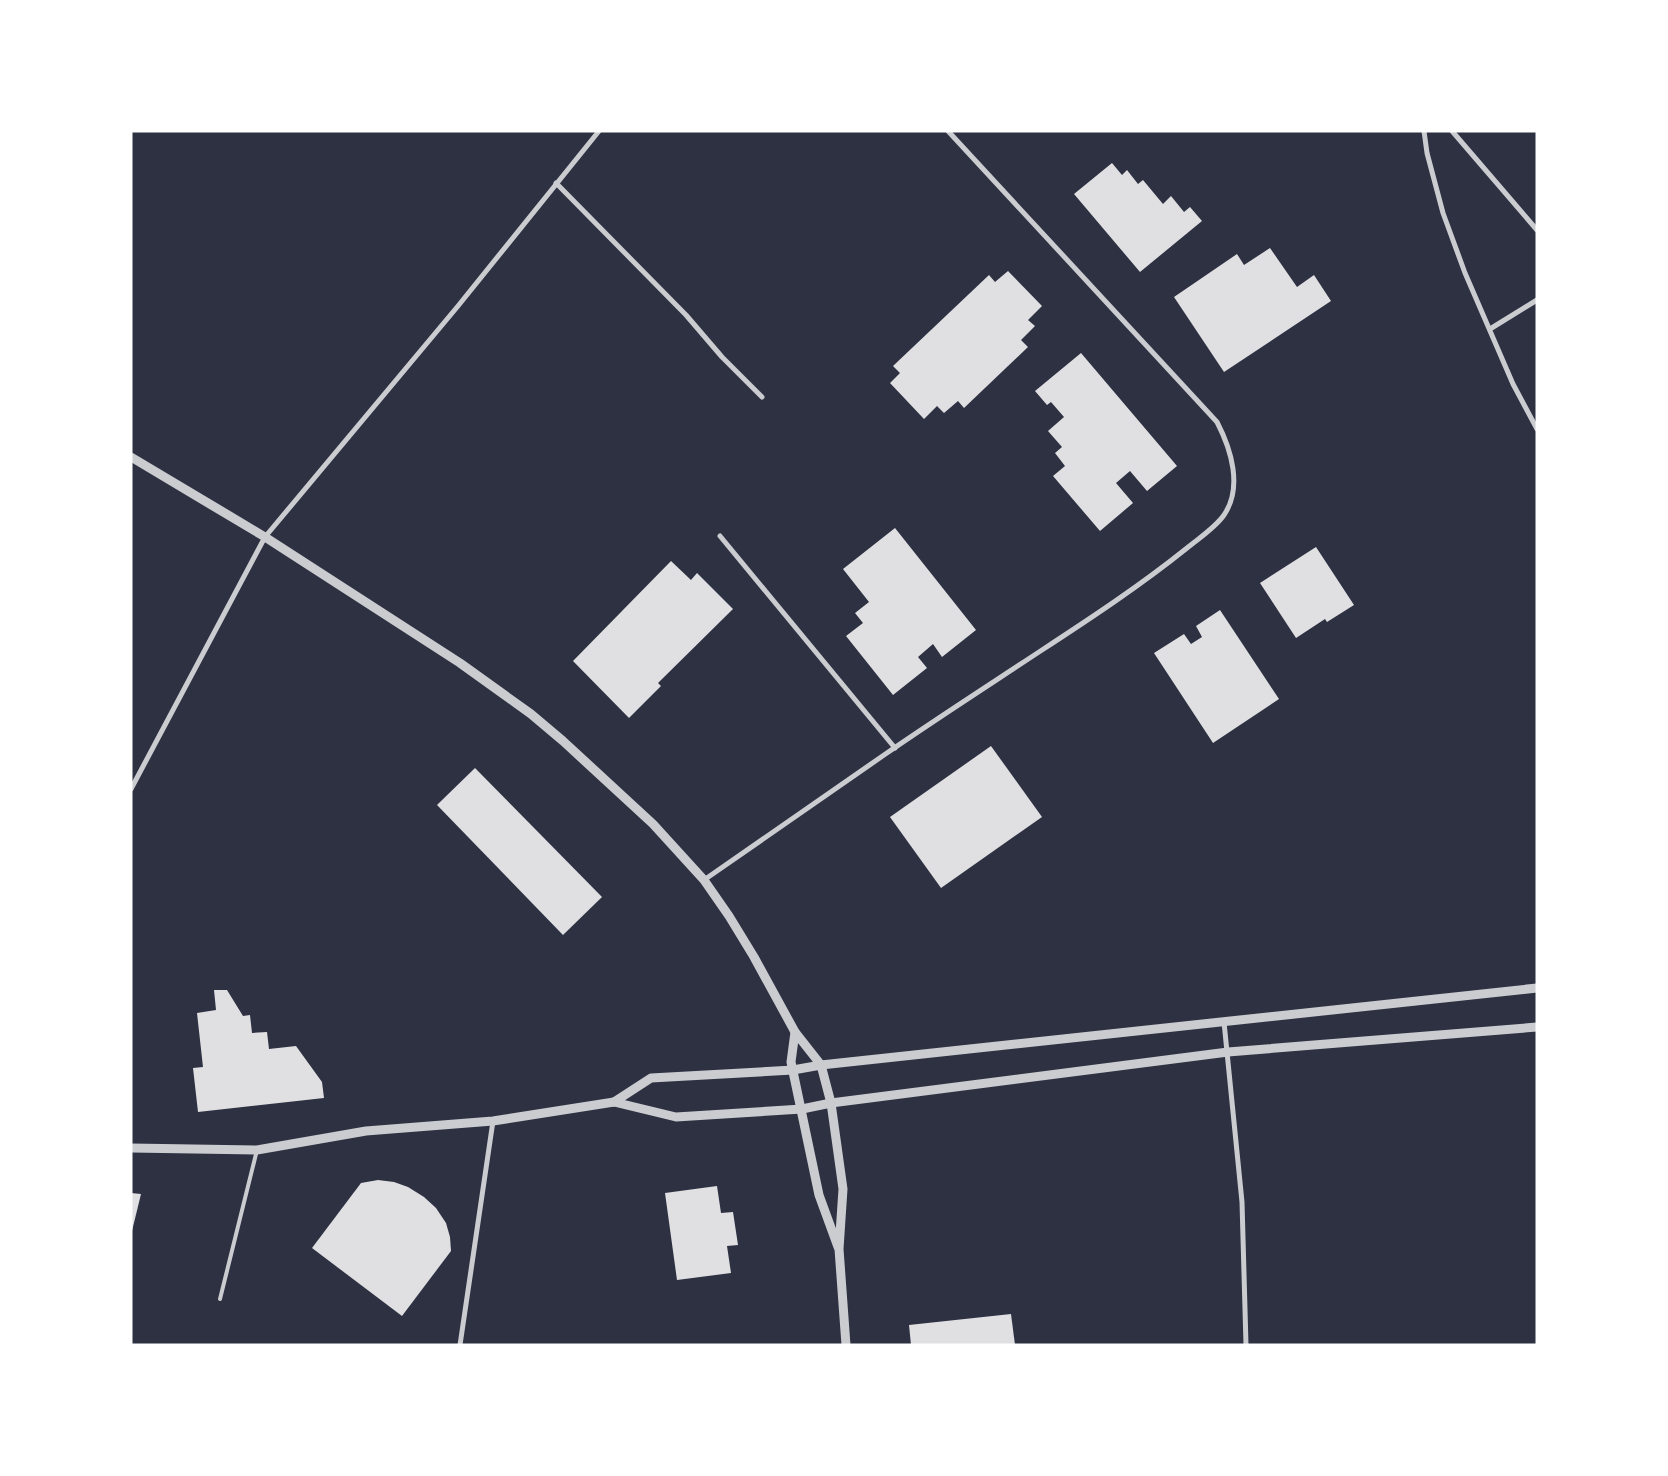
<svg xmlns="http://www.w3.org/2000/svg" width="1668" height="1476" font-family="Manrope,sans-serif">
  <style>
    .building { fill: #e0e0e3 }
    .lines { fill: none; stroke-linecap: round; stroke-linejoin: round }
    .service { stroke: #caccd0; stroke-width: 4 }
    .minor { stroke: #caccd0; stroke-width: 5 }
    .tertiary { stroke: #caccd0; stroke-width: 9 }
  </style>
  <rect width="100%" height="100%" fill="#2d3142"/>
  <g class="building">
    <path d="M1112,163L1122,175L1127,170L1138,184L1143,180L1163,204L1171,196L1184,212L1190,207L1202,221L1140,272L1074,194Z"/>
    <path d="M1270,248L1297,287L1314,275L1331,301L1224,372L1174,297L1237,254L1244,265Z"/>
    <path d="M1008,271L1042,306L1028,320L1035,326L1021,340L1028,347L964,408L958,401L944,413L937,406L924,419L890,383L900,373L893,366L989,275L995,282Z"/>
    <path d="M1081,353L1177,466L1147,491L1130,471L1116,483L1133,503L1100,531L1053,476L1065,466L1055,453L1062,447L1048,431L1064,417L1051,402L1047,405L1035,391Z"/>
    <path d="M895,528L976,630L942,657L933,644L918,657L927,668L893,695L846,636L863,623L855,613L869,602L843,569Z"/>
    <path d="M1316,547L1354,605L1327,622L1325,619L1296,638L1260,583Z"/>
    <path d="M671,561L691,580L697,573L733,609L658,683L661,686L629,718L573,661Z"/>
    <path d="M1220,610L1279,699L1213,743L1154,653L1184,634L1191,644L1202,637L1196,626Z"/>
    <path d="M991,746L1042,817L941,888L890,817Z"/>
    <path d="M475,768L602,897L563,935L437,805Z"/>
    <path d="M214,990H227L243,1016L250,1015L252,1033L267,1032L269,1049L296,1046L322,1082L324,1098L198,1112L193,1068L203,1067L197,1013L216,1010Z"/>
    <path d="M378,1180L394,1182L408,1187L424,1197L436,1208L446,1223L450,1237L451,1251L402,1316L312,1248L361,1183Z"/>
    <path d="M717,1186L721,1213L733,1212L738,1245L727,1246L731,1273L677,1280L665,1193Z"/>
    <path d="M131,1193L141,1194L132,1231L131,1230Z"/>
    <path d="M1011,1314L1015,1345H911L909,1325Z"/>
  </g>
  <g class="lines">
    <path class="service" d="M220,1299L257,1150"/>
    <g class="minor">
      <path d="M1424,131L1427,153L1443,213L1465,273L1513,384L1537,429"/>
      <path d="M1452,131L1537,230"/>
      <path d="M556,183L686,315L722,357L762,397"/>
      <path d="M1490,329L1537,300"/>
      <path d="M720,536L895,748"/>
      <path d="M131,789L265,537L458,306L599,131"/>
      <path d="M704,880C764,838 824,796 884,755C936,719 989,685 1042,650C1091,618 1141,585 1187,548C1199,538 1215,528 1224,515C1243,487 1231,449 1217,422L948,131"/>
      <path d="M1224,1022L1242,1202L1246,1345"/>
      <path d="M460,1345L493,1121"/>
    </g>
    <g class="tertiary">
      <path d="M131,457L265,537L460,663L531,714L563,741L653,824L704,880L729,916L754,957L795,1032L821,1065L831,1103L843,1189L839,1249L846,1345"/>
      <path d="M795,1032L791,1062L819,1195L838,1247"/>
      <path d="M614,1102L651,1078L793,1070L821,1065L1537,988"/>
      <path d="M131,1148L257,1150L366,1131L493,1121L614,1102L676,1117L802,1109L831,1103L1228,1052L1537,1027"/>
    </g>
  </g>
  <rect width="1668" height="1476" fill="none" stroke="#ffffff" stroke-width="265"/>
</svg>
